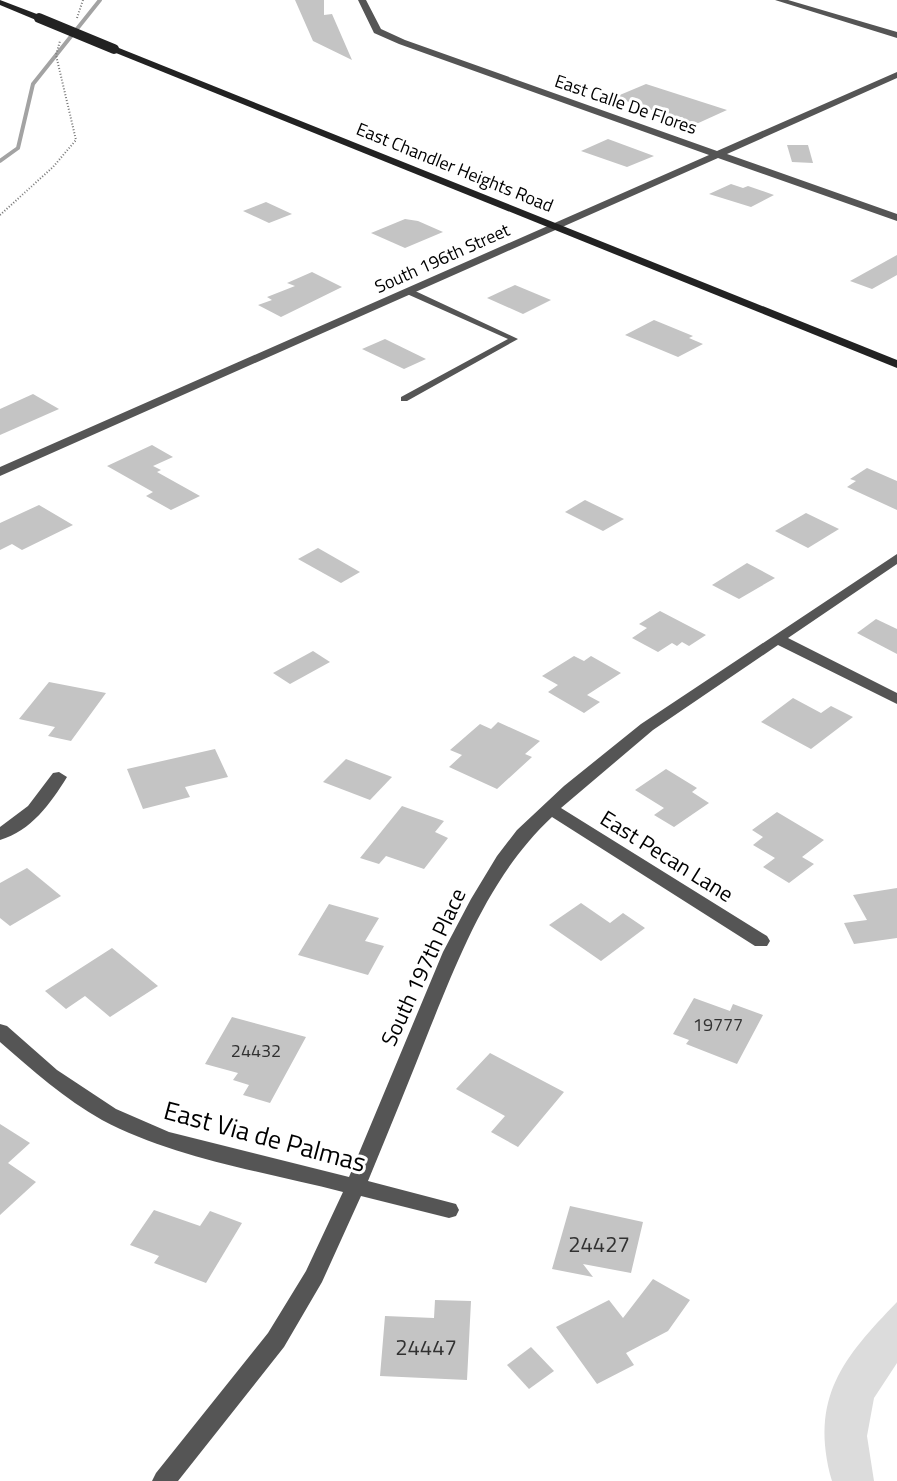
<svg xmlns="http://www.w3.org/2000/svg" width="897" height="1481" font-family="'Titillium Web',sans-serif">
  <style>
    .green { fill: #dcdcdc }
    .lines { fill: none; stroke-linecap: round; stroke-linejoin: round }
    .stream { stroke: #a3a3a3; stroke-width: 4 }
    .building { fill: #c4c4c4 }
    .path { stroke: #777; stroke-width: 2; stroke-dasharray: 1 2; stroke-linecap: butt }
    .service { fill: #555; fill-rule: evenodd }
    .minor { fill: #555; fill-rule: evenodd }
    .secondary { fill: #222; fill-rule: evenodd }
    .secondary-bridge { stroke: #222; stroke-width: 10 }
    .labels { text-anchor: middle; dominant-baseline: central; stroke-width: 6; stroke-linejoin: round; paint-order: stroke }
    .far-street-label { font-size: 18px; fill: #000; stroke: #fff }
    .number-label { font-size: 18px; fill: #313131 }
    .street-label { font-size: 22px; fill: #000; stroke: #fff }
    .near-number-label { font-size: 22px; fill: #313131 }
    .near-street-label { font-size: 26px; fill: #000; stroke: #fff }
  </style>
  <rect width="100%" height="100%" fill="#fff"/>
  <path class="green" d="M897,1302V1363L874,1398L867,1436L874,1481H832C809,1398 843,1358 897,1302Z"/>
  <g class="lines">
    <path class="stream" d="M0,161L18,148L33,84L100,0"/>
  </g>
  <g class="building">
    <path d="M295,0H324V15L332,14L352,60L313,41Z"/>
    <path d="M646,84L727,110L694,125L615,97Z"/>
    <path d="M608,139L654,156L627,167L581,151Z"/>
    <path d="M787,145H808L813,163L792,162Z"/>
    <path d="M731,184L743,188L748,186L774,195L751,207L709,194Z"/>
    <path d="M266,202L292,214L269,223L243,211Z"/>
    <path d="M405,219L418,221L443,232L405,248L371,233Z"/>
    <path d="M897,255V275L872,289L850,281Z"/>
    <path d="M312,272L342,287L281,317L258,305L272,300L267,297L295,286L287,283Z"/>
    <path d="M515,285L551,300L523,314L487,298Z"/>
    <path d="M654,320L693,336L689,338L703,344L678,357L625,335Z"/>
    <path d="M385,339L426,359L404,369L362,349Z"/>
    <path d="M33,394L59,409L0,435V409Z"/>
    <path d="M152,445L173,457L153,466L161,470L157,472L200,496L171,510L146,496L153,492L107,466Z"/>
    <path d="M867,468L897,481V510L847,487L856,481L850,479Z"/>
    <path d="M585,500L624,519L603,531L565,512Z"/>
    <path d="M39,505L73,525L22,550L12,544L0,550V523Z"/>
    <path d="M806,513L839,529L808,548L775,531Z"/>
    <path d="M318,548L360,572L341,583L298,559Z"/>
    <path d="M747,563L775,578L739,599L712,585Z"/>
    <path d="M660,611L706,635L689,646L682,642L677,646L672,643L658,652L632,638L647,628L639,624Z"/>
    <path d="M876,619L897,629V654L857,633Z"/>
    <path d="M313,651L330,662L290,684L273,673Z"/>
    <path d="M574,656L584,661L591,656L621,673L587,695L600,702L584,713L548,692L558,685L542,676Z"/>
    <path d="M49,682L106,693L71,741L48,736L55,727L19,719Z"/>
    <path d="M793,698L821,713L831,706L853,717L811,749L761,722Z"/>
    <path d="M498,722L540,741L525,754L532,757L497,789L449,767L462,755L450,750L480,724L491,729Z"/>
    <path d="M215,749L228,777L185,787L190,797L143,809L127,769Z"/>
    <path d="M346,759L392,777L370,800L323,782Z"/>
    <path d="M666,769L697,788L692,792L709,803L674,827L654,815L664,808L635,790Z"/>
    <path d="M402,806L444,821L435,832L448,838L424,869L386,856L379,864L360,858Z"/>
    <path d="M777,812L824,840L802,857L814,864L789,883L763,867L775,858L753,845L763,837L752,830Z"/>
    <path d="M27,868L61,896L10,926L0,918V883Z"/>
    <path d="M897,888V938L854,944L844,923L867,920L853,895Z"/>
    <path d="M581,903L610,923L623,913L645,928L601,961L549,925Z"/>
    <path d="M329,904L379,918L365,941L384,946L368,975L298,955Z"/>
    <path d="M112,948L158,986L110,1017L85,996L66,1009L45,991Z"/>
    <path d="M694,998L730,1011L733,1004L763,1015L737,1064L686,1044L689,1040L673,1034Z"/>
    <path d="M232,1017L306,1037L270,1103L243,1095L249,1085L233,1080L238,1073L205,1064Z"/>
    <path d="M490,1053L564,1092L518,1147L491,1132L505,1116L456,1089Z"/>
    <path d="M0,1124L30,1143L8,1163L36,1182L0,1215Z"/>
    <path d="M570,1206L643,1222L631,1273L583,1264L593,1277L552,1269Z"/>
    <path d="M154,1210L200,1226L210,1211L242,1223L206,1283L154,1263L159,1256L130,1245Z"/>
    <path d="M653,1279L690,1300L668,1331L626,1353L634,1365L597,1384L556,1327L609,1300L623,1318Z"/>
    <path d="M435,1300L471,1301L467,1380L380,1376L385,1316L434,1318Z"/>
    <path d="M531,1347L554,1371L529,1389L507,1365Z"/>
  </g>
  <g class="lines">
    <g class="path">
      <path d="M77,18L83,0"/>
      <path d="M0,215L53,167L76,140L56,55L60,41"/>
    </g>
    <path class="service" d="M407,290H413L518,339L407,401H401V397L508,339L407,294Z"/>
    <g class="minor">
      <path d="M358,0H366L381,29L405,40L717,151L897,72V78L727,154L897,214V221L718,158L0,476V467L709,155L399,44L374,33Z"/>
      <path d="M775,0H788L897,32V38Z"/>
      <path d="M897,554V564L788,638L897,693V704L778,645L653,730L561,808L767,936L770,941L767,946H755L552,817C491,874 461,952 430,1028C410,1079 389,1130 368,1181L456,1204L459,1210L456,1216L449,1218L361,1196L322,1282L284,1347L178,1481H152L156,1473L268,1333L306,1271L343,1192C265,1172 173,1158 102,1120C65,1099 32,1070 0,1042V1024L7,1026L57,1070L116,1109L169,1132L349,1177L443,952L471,899L497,856L517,830L564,786L641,724Z"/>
      <path d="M59,772L67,777C51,803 31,831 0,840V827L28,806L53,773Z"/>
    </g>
    <g class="secondary">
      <path d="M0,0L42,16L43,18L36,20L0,5Z"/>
      <path d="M114,46L897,360V368L111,51L110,49Z"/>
    </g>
    <path class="secondary-bridge" d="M39,18L114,49"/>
  </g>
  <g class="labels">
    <g class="far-street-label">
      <text transform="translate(626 104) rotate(19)">East Calle De Flores</text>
      <text transform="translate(455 167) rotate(22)">East Chandler Heights Road</text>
      <text transform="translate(442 258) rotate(-24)">South 196th Street</text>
    </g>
    <g class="number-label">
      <text x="718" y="1024">19777</text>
      <text x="256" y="1050">24432</text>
    </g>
    <g class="street-label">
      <text transform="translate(667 856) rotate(32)">East Pecan Lane</text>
      <text transform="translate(423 967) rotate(-65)">South 197th Place</text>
    </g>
    <g class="near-number-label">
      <text x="599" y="1244">24427</text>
      <text x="426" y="1347">24447</text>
    </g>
    <g class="near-street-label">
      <text transform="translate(265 1136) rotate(15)">East Via de Palmas</text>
    </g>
  </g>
</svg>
